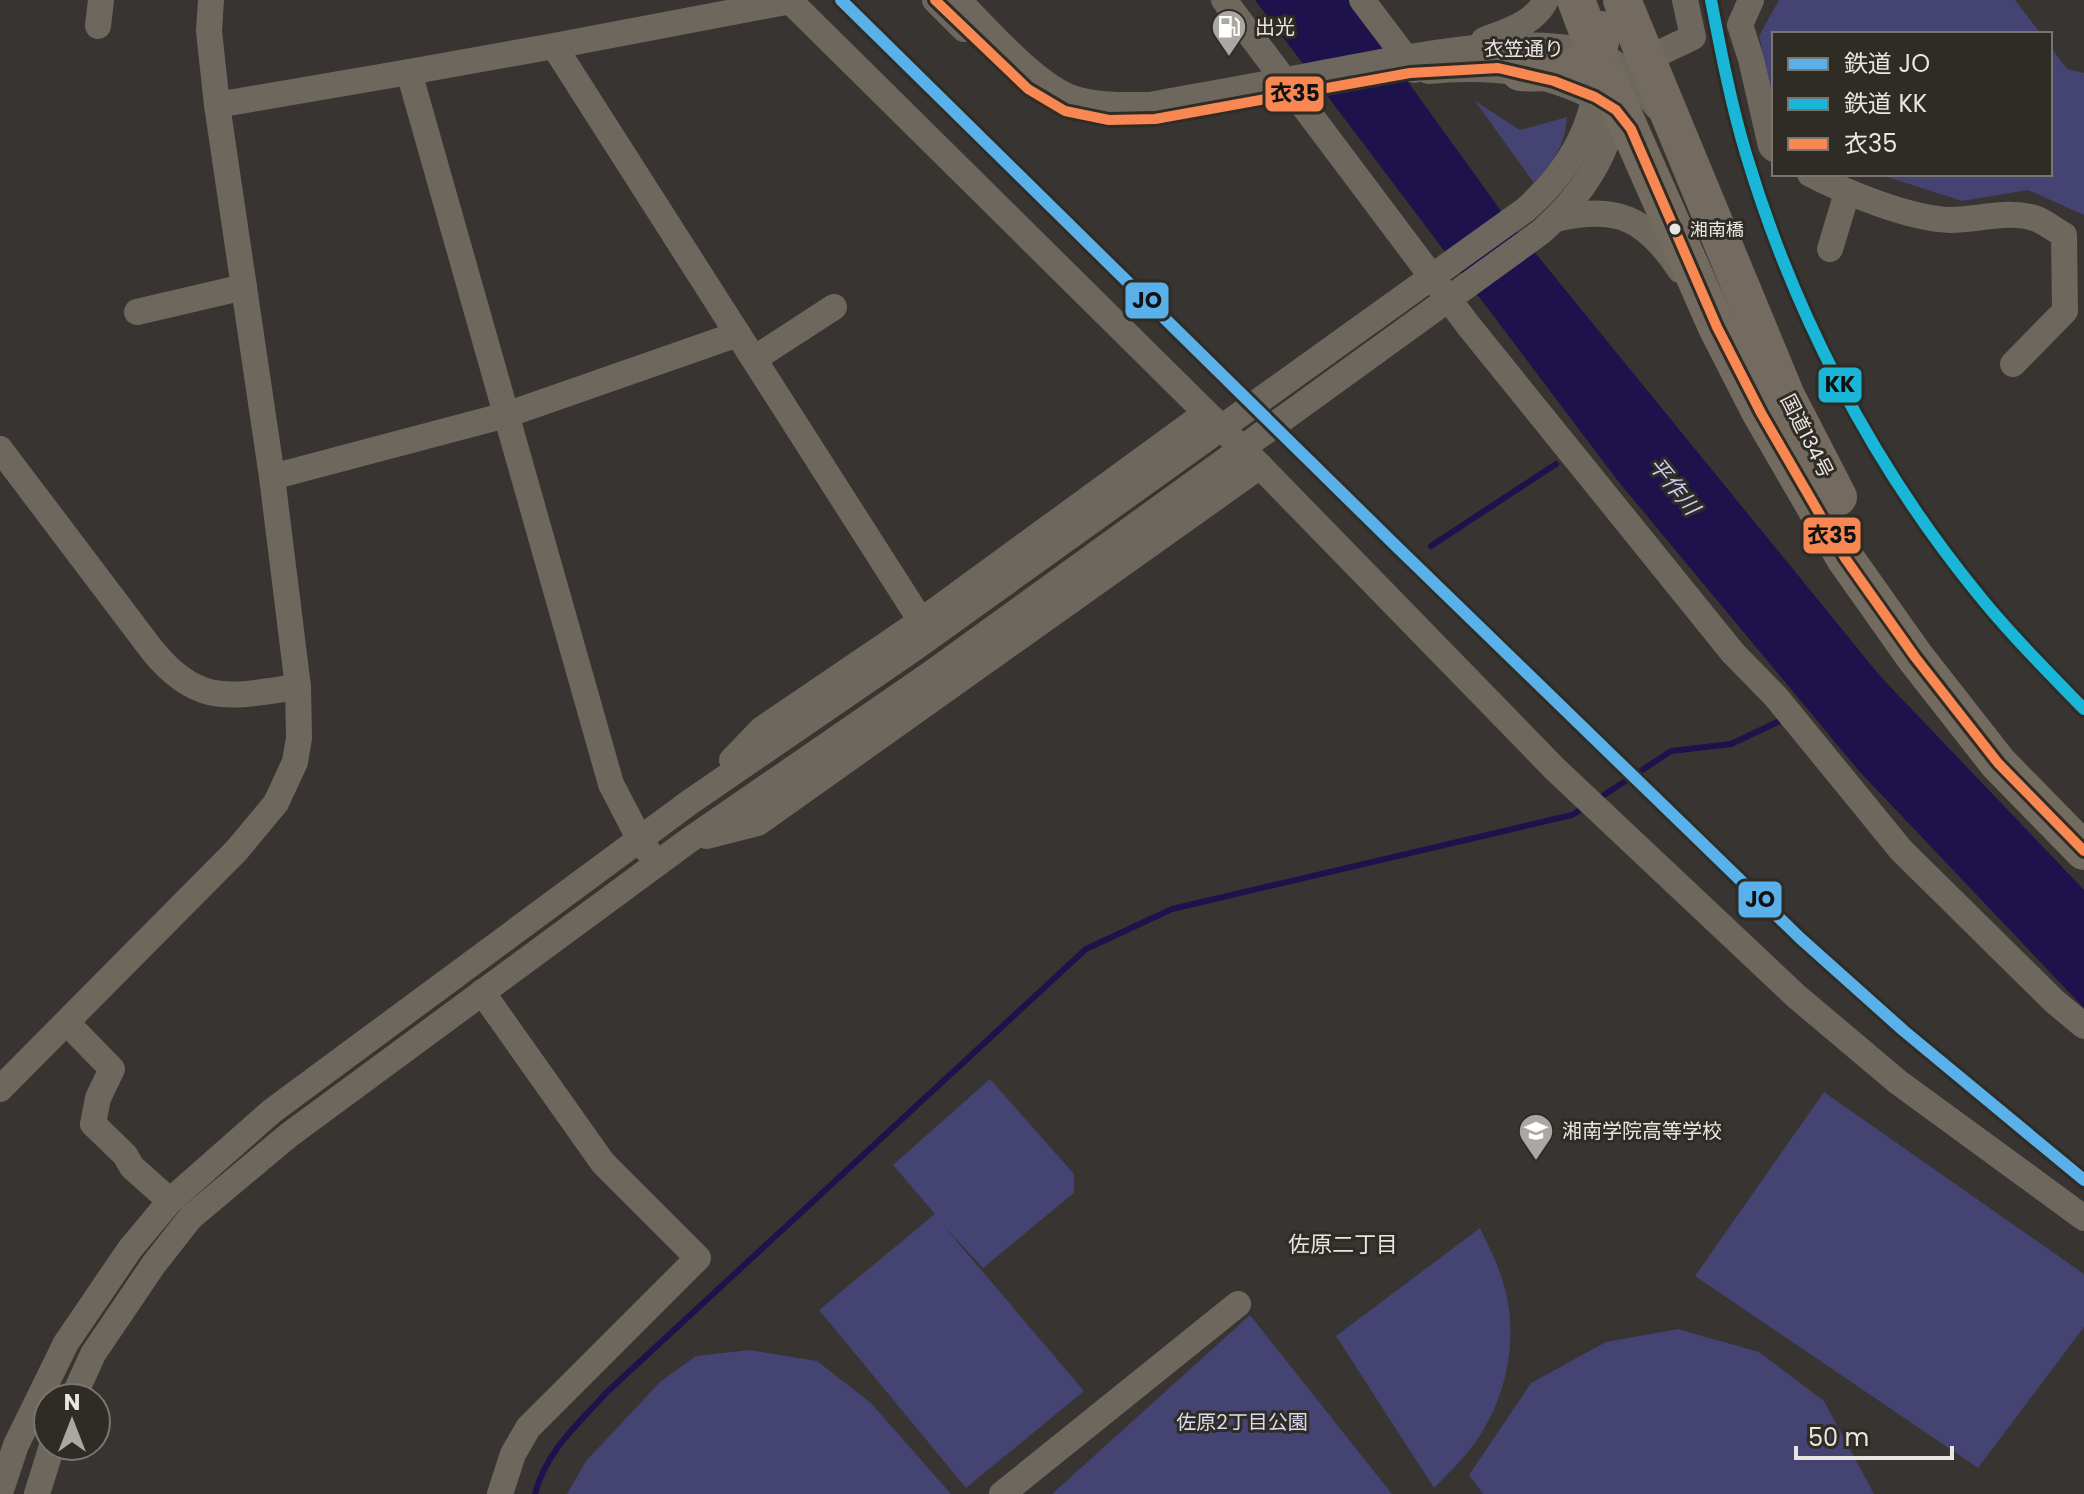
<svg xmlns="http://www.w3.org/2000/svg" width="2084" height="1494" font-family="Poppins,'Noto Sans JP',sans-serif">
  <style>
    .green { fill: #444371 }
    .water { fill: #1e124d }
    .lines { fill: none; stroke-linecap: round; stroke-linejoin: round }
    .stream { stroke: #1e124d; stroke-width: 6 }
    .minor { stroke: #6d675d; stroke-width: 26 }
    .highway { stroke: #736b60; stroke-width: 38 }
    .bus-1-casing { stroke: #2f2b25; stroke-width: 16 }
    .bus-1 { stroke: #f88751; stroke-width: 10 }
    .rail-1-casing { stroke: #2f2b25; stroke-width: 18 }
    .rail-2-casing { stroke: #2f2b25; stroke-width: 18 }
    .rail-1 { stroke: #5ab1ea; stroke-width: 12 }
    .rail-2 { stroke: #1ab6d8; stroke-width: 12 }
    .bus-dot { fill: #e9e6e2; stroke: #2f2b25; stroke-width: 3 }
    .labels { text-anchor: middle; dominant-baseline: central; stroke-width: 6; stroke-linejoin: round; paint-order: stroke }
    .bus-label { font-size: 18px; fill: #e9e6e2; stroke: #2f2b25; text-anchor: start }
    .poi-label { font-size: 20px; fill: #e9e6e2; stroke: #2f2b25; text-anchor: start }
    .street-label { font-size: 20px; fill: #e9e6e2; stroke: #2f2b25 }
    .park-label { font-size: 20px; fill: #dadbf0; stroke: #2f2b25 }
    .water-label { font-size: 22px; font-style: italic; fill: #c8caf3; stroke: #2f2b25 }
    .neighbourhood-label { font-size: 22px; fill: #e9e6e2; stroke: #2f2b25 }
    .line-badge { stroke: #2f2b25; stroke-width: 3 }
    .pale-badge-label { font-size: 22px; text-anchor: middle; font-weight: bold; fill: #111 }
  </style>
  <rect width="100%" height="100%" fill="#373431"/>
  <g class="green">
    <path d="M1779,0H2015L2041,34H1774V103L1759,36Z"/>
    <path d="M2050,46L2067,69L2084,73V215L2028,190L1962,201L1878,174H2050Z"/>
    <path d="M1475,101L1520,130L1567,117C1565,147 1553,162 1534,183Z"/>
    <path d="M990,1079L1074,1174V1193L983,1268L943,1225L1084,1391L966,1488L819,1310L935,1214L893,1165Z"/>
    <path d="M1824,1092L2084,1274V1327L1978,1468L1695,1276Z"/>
    <path d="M1480,1228C1488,1245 1497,1262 1502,1279C1521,1334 1507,1401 1472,1447C1460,1462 1447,1475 1434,1488L1336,1336Z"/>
    <path d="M1250,1315L1392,1494H1052Z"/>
    <path d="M1678,1329L1759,1352L1824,1401L1874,1494H1483L1469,1475L1531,1383L1606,1342Z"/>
    <path d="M750,1350L817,1361L871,1403L951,1494H567L586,1461L661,1381L696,1356Z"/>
  </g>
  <path class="water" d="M1255,0H1349L1501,211L1880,676L2084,890V1008L1859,771L1618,481Z"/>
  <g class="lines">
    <g class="stream">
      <path d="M1431,546L1556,464"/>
      <path d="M1598,799L1671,751L1731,744L1786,718"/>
      <path d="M535,1494C546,1451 578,1424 607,1392L1086,949L1172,909L1572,815L1585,807"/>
    </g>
    <g class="minor">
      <path d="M789,0L1260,466L1555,769L1796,996L1898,1082L2084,1218"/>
      <path d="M935,0L964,29"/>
      <path d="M958,0C987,29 1037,87 1075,99C1100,106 1124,105 1149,105C1209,94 1268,84 1328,72C1406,58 1516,32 1593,53C1620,60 1640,85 1657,107"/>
      <path d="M1224,0L1468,325L1733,653L1776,697L1901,850L2054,1001L2084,1026"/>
      <path d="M1362,0L1415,70"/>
      <path d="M1751,0L1740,25L1751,59L1771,146L1774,149"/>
      <path d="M98,26L101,0"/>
      <path d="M1484,40C1507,31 1534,24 1546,0"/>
      <path d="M554,46L791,1"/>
      <path d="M1647,59L1693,37L1685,0"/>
      <path d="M1428,71C1494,65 1551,71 1610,106"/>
      <path d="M409,72L554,46L921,621"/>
      <path d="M217,105L409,72L611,784L640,840L648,851"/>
      <path d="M1810,174C1847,193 1910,219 1951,220C1979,220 2009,209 2037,219C2046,223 2055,230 2064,235L2065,311L2013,364"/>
      <path d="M1555,219C1617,205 1645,217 1680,270"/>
      <path d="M1830,249L1847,193"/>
      <path d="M137,312L244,287"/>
      <path d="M754,359L834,307"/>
      <path d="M0,449L152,650C199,708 232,696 298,687"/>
      <path d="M272,477L506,415L738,334"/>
      <path d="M732,760L762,729L921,621L1206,413"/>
      <path d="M707,836L758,823L1260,466"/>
      <path d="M482,992L603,1163L698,1258L528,1428L513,1454L500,1494"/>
      <path d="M67,1023L112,1069L98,1098L93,1124L125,1155L132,1167L170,1201"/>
      <path d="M0,1089L237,850L276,803L295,762L299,738L298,687L272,477L217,105L209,31L211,0"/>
      <path d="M73,1398L93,1354L154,1264L191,1217L289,1135L688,841L929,675L1541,232C1581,197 1612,151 1617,98"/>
      <path d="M0,1493L16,1445L66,1343L130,1249L170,1201L272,1111L690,802L913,649L1525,210C1567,173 1599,123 1596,65"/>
      <path d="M37,1494L52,1446"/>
      <path d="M1002,1494L1238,1304"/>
    </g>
    <g class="highway">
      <path d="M1576,0L1596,53L1717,327L1761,413L1845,558L1915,657L1998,763L2084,851"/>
      <path d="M1622,0L1786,396L1838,497"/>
      <path d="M1520,72C1553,74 1601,71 1602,30"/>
    </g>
    <defs>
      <path id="bus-1" d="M935,0L1028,89L1065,111L1109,120L1155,119L1410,73L1498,68L1554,81L1595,97L1616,110L1631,129L1717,327L1761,413L1845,558L1915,657L1998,763L2084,851"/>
    </defs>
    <use href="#bus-1" class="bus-1-casing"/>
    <use href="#bus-1" class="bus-1"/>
    <defs>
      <path id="rail-1" d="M841,0L1396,546L1800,938L1904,1031L2084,1180"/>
      <path id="rail-2" d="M1711,0C1721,52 1731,104 1746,154C1793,311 1870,460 1973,588C2007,631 2046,670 2084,709"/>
    </defs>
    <use href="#rail-1" class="rail-1-casing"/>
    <use href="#rail-2" class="rail-2-casing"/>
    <use href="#rail-1" class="rail-1"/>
    <use href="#rail-2" class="rail-2"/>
  </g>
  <defs>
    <symbol id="fuel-pin" viewBox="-11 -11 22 30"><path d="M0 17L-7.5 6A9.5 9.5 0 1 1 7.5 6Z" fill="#aba8a4" stroke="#2f2b25"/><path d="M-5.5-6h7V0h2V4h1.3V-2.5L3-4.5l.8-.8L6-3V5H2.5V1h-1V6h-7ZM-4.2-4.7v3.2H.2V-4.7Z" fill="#fff"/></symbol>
    <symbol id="school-pin" viewBox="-11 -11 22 30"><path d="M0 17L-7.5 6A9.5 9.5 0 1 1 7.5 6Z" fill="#aba8a4" stroke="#2f2b25"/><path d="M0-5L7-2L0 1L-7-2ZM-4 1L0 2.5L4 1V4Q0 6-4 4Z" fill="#fff"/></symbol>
  </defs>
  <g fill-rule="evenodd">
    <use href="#fuel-pin" x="1209" y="7" width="40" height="54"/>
    <use href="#school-pin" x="1516" y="1111" width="40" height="54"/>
  </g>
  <circle class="bus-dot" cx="1675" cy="229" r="7"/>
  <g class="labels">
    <g class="bus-label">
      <text x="1690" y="229">湘南橋</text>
    </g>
    <g class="poi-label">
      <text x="1255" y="27">出光</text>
      <text x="1562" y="1131">湘南学院高等学校</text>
    </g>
    <g class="street-label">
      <text x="1524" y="49">衣笠通り</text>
      <text transform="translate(1807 436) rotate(63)">国道134号</text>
    </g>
    <g class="park-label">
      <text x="1242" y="1422">佐原2丁目公園</text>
    </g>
    <g class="water-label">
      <text transform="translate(1674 486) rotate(51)">平作川</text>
    </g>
    <g class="neighbourhood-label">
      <text x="1343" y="1244">佐原二丁目</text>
    </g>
  </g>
  <g class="line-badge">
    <rect x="1264" y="75" width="61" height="38" rx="8" fill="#f88751"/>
    <rect x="1124" y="281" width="46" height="39" rx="8" fill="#5ab1ea"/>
    <rect x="1817" y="366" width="46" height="38" rx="8" fill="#1ab6d8"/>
    <rect x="1802" y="516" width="60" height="39" rx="8" fill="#f88751"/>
    <rect x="1737" y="880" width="46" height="39" rx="8" fill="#5ab1ea"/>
  </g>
  <g class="pale-badge-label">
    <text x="1295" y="101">衣35</text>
    <text x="1147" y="308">JO</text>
    <text x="1840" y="392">KK</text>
    <text x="1832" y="543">衣35</text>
    <text x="1760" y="907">JO</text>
  </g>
  <rect x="1772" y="32" width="280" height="144" fill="#2f2b25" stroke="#797671" stroke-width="2"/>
  <rect x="1788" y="58" width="40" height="12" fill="#5ab1ea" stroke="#797671" stroke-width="2"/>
  <text x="1844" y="72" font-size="24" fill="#e9e6e2">鉄道 JO</text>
  <rect x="1788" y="98" width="40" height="12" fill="#1ab6d8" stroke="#797671" stroke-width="2"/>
  <text x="1844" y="112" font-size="24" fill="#e9e6e2">鉄道 KK</text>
  <rect x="1788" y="138" width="40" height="12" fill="#f88751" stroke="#797671" stroke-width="2"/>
  <text x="1844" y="152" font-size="24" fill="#e9e6e2">衣35</text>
  <g transform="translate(72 1422)"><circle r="38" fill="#2f2b25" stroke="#797671" stroke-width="2"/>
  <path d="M0-6L14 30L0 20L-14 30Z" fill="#aba8a4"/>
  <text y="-12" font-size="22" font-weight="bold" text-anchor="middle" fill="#e9e6e2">N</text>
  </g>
  <path d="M1796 1446v12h156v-12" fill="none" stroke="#e9e6e2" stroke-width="4"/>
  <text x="1808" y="1446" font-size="24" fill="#e9e6e2" stroke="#2f2b25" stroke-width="6" paint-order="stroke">50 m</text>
</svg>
